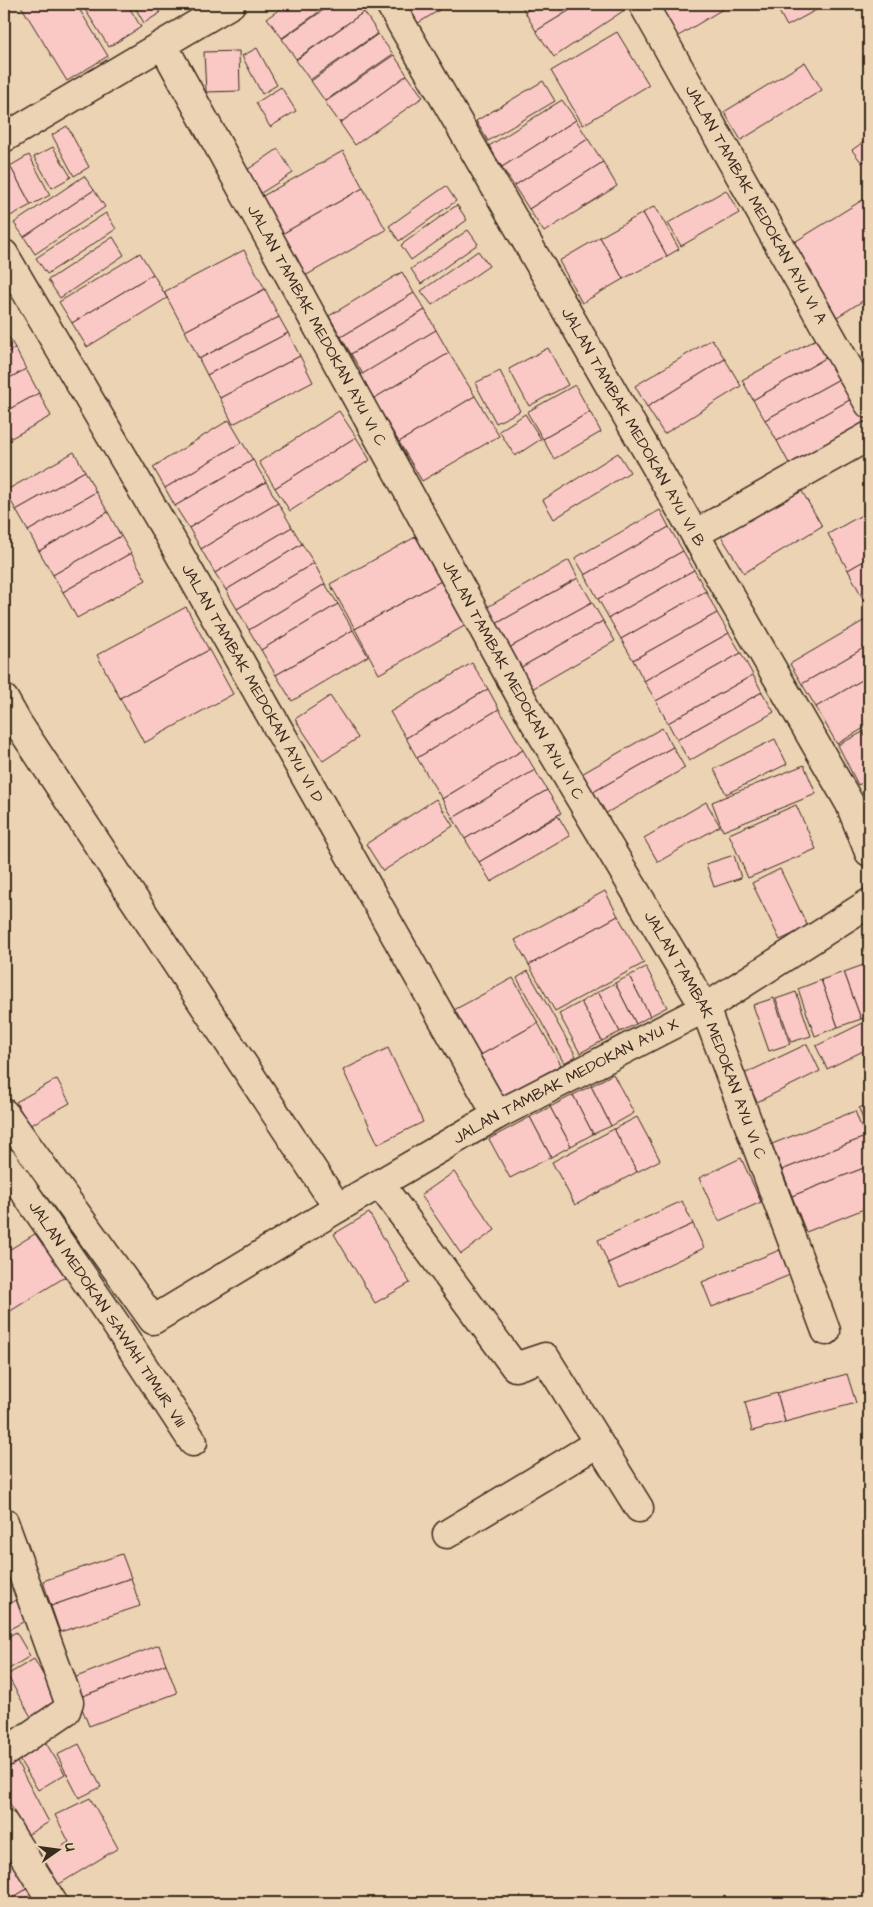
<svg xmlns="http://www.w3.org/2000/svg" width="873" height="1907" font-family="'Architects Daughter',sans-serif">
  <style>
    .building { fill: #fac9c5; stroke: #3b2a1e }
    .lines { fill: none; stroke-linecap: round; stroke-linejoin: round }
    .street-casing { stroke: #3b2a1e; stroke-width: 31 }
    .street { stroke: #ebd3b3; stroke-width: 28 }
    .labels { text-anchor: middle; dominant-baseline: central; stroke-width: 4; stroke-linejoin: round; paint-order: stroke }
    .street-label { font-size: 16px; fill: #3b2a1e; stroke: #ebd3b3 }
  </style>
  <rect width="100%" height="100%" fill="#ebd3b3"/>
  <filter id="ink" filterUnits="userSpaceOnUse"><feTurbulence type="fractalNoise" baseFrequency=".02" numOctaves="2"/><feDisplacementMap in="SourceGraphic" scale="10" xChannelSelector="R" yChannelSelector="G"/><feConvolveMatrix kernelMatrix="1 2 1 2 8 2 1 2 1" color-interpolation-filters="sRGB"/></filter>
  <g filter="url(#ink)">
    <g class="building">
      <path d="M20,4H76L108,56L67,81Z"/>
      <path d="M90,4H127L141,27L109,47L84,8Z"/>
      <path d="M133,4H155L160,13L144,23Z"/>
      <path d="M288,4H330L282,38L267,18Z"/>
      <path d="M332,4H358L364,12L296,59L282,39Z"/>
      <path d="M402,4H449L415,25Z"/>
      <path d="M521,4H538L525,12Z"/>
      <path d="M538,4H580L536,31L525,12Z"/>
      <path d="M580,4H631L632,5L554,57L536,31Z"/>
      <path d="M676,4H731L675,38L660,13Z"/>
      <path d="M775,4H827L787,26Z"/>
      <path d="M364,12L378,33L310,80L296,60Z"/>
      <path d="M617,32L649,85L583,125L551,71Z"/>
      <path d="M378,34L393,54L325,101L311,81Z"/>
      <path d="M257,48L277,85L262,94L242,56Z"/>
      <path d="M239,51L240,91L206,92L204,52Z"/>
      <path d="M394,55L407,75L340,123L325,102Z"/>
      <path d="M805,62L822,90L741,140L724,112Z"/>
      <path d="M407,75L423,97L355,145L340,123Z"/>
      <path d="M543,81L555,101L488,141L476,121Z"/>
      <path d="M281,87L296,111L270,127L256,103Z"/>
      <path d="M562,100L576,120L502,167L489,146Z"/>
      <path d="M576,120L588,139L514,186L502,167Z"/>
      <path d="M67,126L89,167L74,176L52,135Z"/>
      <path d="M869,138V158L862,163L852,150Z"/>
      <path d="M588,139L603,162L529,209L514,186Z"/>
      <path d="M53,147L71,177L52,188L34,157Z"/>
      <path d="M278,149L293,173L261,193L247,170Z"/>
      <path d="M343,151L363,188L282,234L261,197Z"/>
      <path d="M29,155L50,195L31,205L10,166Z"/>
      <path d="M603,162L617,186L544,232L529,209Z"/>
      <path d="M10,166L31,205L10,216L4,204V169Z"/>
      <path d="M84,176L94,190L24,237L14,223Z"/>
      <path d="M446,186L456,201L399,241L389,226Z"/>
      <path d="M363,188L386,230L305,276L282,234Z"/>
      <path d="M94,190L105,207L35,254L24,237Z"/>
      <path d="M726,190L739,213L681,246L668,223Z"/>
      <path d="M869,196V297L837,317L793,243Z"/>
      <path d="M457,205L467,220L411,260L401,245Z"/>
      <path d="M655,206L679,249L667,256L643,213Z"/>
      <path d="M106,213L116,229L47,274L36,258Z"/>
      <path d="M643,213L667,256L623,279L600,237Z"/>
      <path d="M468,230L478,244L421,284L411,269Z"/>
      <path d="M113,237L124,255L60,298L48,280Z"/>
      <path d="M600,237L623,279L582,303L559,261Z"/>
      <path d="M244,250L265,289L185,331L164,292Z"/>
      <path d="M478,251L489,266L432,305L421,291Z"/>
      <path d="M140,253L153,274L72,323L59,302Z"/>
      <path d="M402,272L414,293L341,337L329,316Z"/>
      <path d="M153,274L167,298L87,347L72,323Z"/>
      <path d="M265,289L279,317L199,359L185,331Z"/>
      <path d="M414,293L425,310L351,354L341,337Z"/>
      <path d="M425,310L436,330L363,374L351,354Z"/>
      <path d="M279,317L288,333L207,375L199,359Z"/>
      <path d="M4,328L15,348L4,354Z"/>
      <path d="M436,330L449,353L373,399L359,376Z"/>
      <path d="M288,333L300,356L220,398L207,375Z"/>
      <path d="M820,337L831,355L753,400L742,380Z"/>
      <path d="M712,339L725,359L647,407L635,386Z"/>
      <path d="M15,348L26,369L4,381V354Z"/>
      <path d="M548,348L568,385L529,406L509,369Z"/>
      <path d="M449,353L475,396L399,442L373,399Z"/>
      <path d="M831,355L843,377L765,420L753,400Z"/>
      <path d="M300,356L313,382L233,424L220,398Z"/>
      <path d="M725,359L741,386L664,434L647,407Z"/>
      <path d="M26,369L39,393L4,412V381Z"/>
      <path d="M500,371L520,411L496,423L475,383Z"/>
      <path d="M843,377L855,397L777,441L765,420Z"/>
      <path d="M575,385L590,412L543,439L527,412Z"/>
      <path d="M39,393L51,416L4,442V412Z"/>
      <path d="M475,396L499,436L422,481L399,442Z"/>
      <path d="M855,397L869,423L791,467L777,441Z"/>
      <path d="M339,411L356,437L275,488L259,462Z"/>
      <path d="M590,412L601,432L554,459L543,439Z"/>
      <path d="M525,414L541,439L515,456L499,431Z"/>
      <path d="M229,420L242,442L165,488L153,467Z"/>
      <path d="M356,437L370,460L290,511L275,488Z"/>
      <path d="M242,442L253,460L175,506L165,488Z"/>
      <path d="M74,452L85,471L16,510L5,491Z"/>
      <path d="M618,453L630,472L554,519L543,500Z"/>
      <path d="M253,460L266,482L189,528L175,506Z"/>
      <path d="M85,471L96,492L28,531L16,510Z"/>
      <path d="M266,482L278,503L201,549L189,528Z"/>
      <path d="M800,488L822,526L744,573L721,536Z"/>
      <path d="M96,492L108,512L39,551L28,531Z"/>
      <path d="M278,503L292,527L215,573L201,549Z"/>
      <path d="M660,510L669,527L585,575L575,558Z"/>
      <path d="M869,511V558L848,570L828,534Z"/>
      <path d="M108,512L121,536L53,575L39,551Z"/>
      <path d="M292,527L302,544L226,590L215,573Z"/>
      <path d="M669,527L683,551L598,599L585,575Z"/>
      <path d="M419,535L443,580L355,629L330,584Z"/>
      <path d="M121,536L131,553L63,592L53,575Z"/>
      <path d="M302,544L314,563L237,609L226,590Z"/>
      <path d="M683,551L694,570L609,618L598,599Z"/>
      <path d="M131,553L146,580L77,618L63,592Z"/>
      <path d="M869,558V610L848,570Z"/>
      <path d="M569,560L578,578L494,625L484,609Z"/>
      <path d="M314,563L325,584L249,630L237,609Z"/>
      <path d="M694,570L706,591L621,639L609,618Z"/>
      <path d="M578,578L592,602L507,649L494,625Z"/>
      <path d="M443,580L468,624L379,674L355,629Z"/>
      <path d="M325,584L338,604L261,650L249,630Z"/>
      <path d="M706,591L717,613L633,660L621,639Z"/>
      <path d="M592,602L603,621L518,669L507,649Z"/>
      <path d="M338,604L353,630L276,675L261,650Z"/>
      <path d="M186,607L209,650L120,698L97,655Z"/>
      <path d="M717,613L729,633L644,681L633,660Z"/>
      <path d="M865,620L869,627V645L802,684L790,664Z"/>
      <path d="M603,621L615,641L530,690L518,669Z"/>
      <path d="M353,630L368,656L292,701L276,675Z"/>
      <path d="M729,633L741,653L656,701L644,681Z"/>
      <path d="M869,645V676L816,707L802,684Z"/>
      <path d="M209,650L233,694L144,743L120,698Z"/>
      <path d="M741,653L753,675L668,723L656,701Z"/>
      <path d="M472,663L488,689L406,738L390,712Z"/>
      <path d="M753,675L762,692L677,740L668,723Z"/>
      <path d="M869,676V725L837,744L816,707Z"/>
      <path d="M488,689L499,709L417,758L406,738Z"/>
      <path d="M762,692L774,712L689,761L677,740Z"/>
      <path d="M330,696L358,738L323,761L295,719Z"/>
      <path d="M499,709L523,750L442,799L417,758Z"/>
      <path d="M662,728L673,747L588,795L578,776Z"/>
      <path d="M869,729V744L863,732Z"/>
      <path d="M863,732L869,744V780L858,785L838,745Z"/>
      <path d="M775,739L787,764L726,794L714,769Z"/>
      <path d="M673,747L685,768L601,816L588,795Z"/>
      <path d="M523,750L535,770L453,818L442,799Z"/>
      <path d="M804,765L816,794L723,831L712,802Z"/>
      <path d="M535,770L547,790L465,839L453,818Z"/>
      <path d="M547,790L561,813L479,862L465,839Z"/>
      <path d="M436,799L453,826L383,871L366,844Z"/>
      <path d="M706,802L720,826L658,862L644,838Z"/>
      <path d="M796,805L816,849L748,878L729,834Z"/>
      <path d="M558,816L570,836L491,882L479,862Z"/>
      <path d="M734,855L741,878L714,887L706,864Z"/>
      <path d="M780,869L808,927L780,940L752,883Z"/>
      <path d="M605,891L618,916L529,965L515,940Z"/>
      <path d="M618,916L644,963L555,1011L529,965Z"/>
      <path d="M869,963V1016L861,1019L844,972Z"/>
      <path d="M646,967L667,1007L650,1016L629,976Z"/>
      <path d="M528,971L576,1056L564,1063L517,978Z"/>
      <path d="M844,972L861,1019L838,1027L821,980Z"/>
      <path d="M629,976L650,1016L636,1024L615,983Z"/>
      <path d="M513,978L538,1023L479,1056L454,1010Z"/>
      <path d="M821,980L838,1027L815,1036L798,989Z"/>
      <path d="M615,983L636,1024L620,1032L598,992Z"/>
      <path d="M598,992L620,1032L602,1041L581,1002Z"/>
      <path d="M796,992L811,1036L791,1042L776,999Z"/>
      <path d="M774,998L790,1044L769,1051L753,1005Z"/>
      <path d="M581,1002L602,1041L580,1053L559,1014Z"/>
      <path d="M869,1020V1048L827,1069L816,1046Z"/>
      <path d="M538,1023L561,1065L502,1098L479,1056Z"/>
      <path d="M807,1044L820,1071L757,1102L744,1074Z"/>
      <path d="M388,1048L423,1122L378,1144L343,1070Z"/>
      <path d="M613,1074L634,1113L611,1126L591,1086Z"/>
      <path d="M57,1079L70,1103L29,1126L16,1102Z"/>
      <path d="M591,1086L611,1126L593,1134L573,1095Z"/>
      <path d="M573,1095L593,1134L571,1146L550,1107Z"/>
      <path d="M869,1104V1137L859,1108Z"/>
      <path d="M550,1107L571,1146L551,1157L530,1117Z"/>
      <path d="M855,1111L865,1137L782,1170L772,1144Z"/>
      <path d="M530,1117L551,1157L510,1178L489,1139Z"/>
      <path d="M637,1117L660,1160L637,1172L614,1129Z"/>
      <path d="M614,1129L637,1172L575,1205L552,1162Z"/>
      <path d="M865,1137L869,1148V1166L792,1196L782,1170Z"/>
      <path d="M741,1158L761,1202L719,1221L699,1178Z"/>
      <path d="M869,1166V1207L806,1232L792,1196Z"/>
      <path d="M454,1172L495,1230L461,1254L421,1195Z"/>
      <path d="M682,1201L693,1224L608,1263L598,1240Z"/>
      <path d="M369,1213L410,1283L375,1303L334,1234Z"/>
      <path d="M693,1224L704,1248L620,1287L608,1263Z"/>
      <path d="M38,1232L65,1277L4,1315V1253Z"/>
      <path d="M787,1247L797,1272L712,1307L702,1282Z"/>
      <path d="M847,1374L856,1403L785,1422L777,1393Z"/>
      <path d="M777,1393L785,1422L752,1431L745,1402Z"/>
      <path d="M122,1554L131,1578L51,1606L43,1581Z"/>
      <path d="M131,1578L140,1606L60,1632L51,1606Z"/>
      <path d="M16,1600L27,1620L4,1632V1606Z"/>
      <path d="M16,1632L30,1656L4,1672V1639Z"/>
      <path d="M159,1645L166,1664L78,1698L71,1679Z"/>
      <path d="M34,1659L61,1706L34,1722L7,1675Z"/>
      <path d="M166,1664L177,1693L89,1726L78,1698Z"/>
      <path d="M44,1740L65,1774L38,1790L17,1756Z"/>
      <path d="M79,1744L101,1787L79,1798L57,1755Z"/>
      <path d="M17,1762L49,1822L27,1835L4,1793V1769Z"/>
      <path d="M90,1798L118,1848L56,1886L39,1860L69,1842L55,1815Z"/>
      <path d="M4,1843L13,1859L4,1864Z"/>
      <path d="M13,1859L30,1887L4,1903V1864Z"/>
      <path d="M30,1887L40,1903H4Z"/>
    </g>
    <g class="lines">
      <defs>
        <g id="street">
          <path id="s1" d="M390,4L850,804L869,852"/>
          <path id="s2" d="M643,4L869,404"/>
          <path id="s3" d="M163,45L534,721L705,1008L826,1331"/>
          <path d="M4,138L231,4"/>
          <path id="s4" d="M4,254L164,527L497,1115"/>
          <path d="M695,534L869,436"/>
          <path d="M4,699L17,722L338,1208"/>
          <path id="s5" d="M4,1113L153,1320L338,1208L497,1115L705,1008L869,903"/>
          <path id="s6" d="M4,1162L115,1323L193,1442"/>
          <path d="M380,1184L515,1367L545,1357L639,1508"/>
          <path d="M4,1522L69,1702L66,1711L4,1753"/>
          <path d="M447,1534L598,1443"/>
          <path d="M4,1824L53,1903"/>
        </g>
      </defs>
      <use href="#street" class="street-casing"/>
      <use href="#street" class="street"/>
    </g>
  </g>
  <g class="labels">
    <g class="street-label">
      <text stroke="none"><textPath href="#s2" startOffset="230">JALAN TAMBAK MEDOKAN AYU VI A</textPath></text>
      <text stroke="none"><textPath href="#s3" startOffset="320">JALAN TAMBAK MEDOKAN AYU VI C</textPath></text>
      <text stroke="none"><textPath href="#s1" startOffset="488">JALAN TAMBAK MEDOKAN AYU VI B</textPath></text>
      <text stroke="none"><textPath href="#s3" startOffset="725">JALAN TAMBAK MEDOKAN AYU VI C</textPath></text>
      <text stroke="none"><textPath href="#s4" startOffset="496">JALAN TAMBAK MEDOKAN AYU VI D</textPath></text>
      <text stroke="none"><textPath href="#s3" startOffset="1130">JALAN TAMBAK MEDOKAN AYU VI C</textPath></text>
      <text stroke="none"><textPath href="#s5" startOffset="732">JALAN TAMBAK MEDOKAN AYU X</textPath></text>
      <text stroke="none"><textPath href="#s6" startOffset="184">JALAN MEDOKAN SAWAH TIMUR VIII</textPath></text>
    </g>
  </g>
  <rect width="873" height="1907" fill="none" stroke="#ebd3b3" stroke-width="20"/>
  <rect x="10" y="10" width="853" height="1887" fill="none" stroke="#3b2a1e" stroke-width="2" filter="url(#ink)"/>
  <g transform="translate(58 1850) rotate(76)" stroke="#ebd3b3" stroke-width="4" paint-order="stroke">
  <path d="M0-4L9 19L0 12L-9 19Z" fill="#3b2a1e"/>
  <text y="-8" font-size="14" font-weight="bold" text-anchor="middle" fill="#3b2a1e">U</text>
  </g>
</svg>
